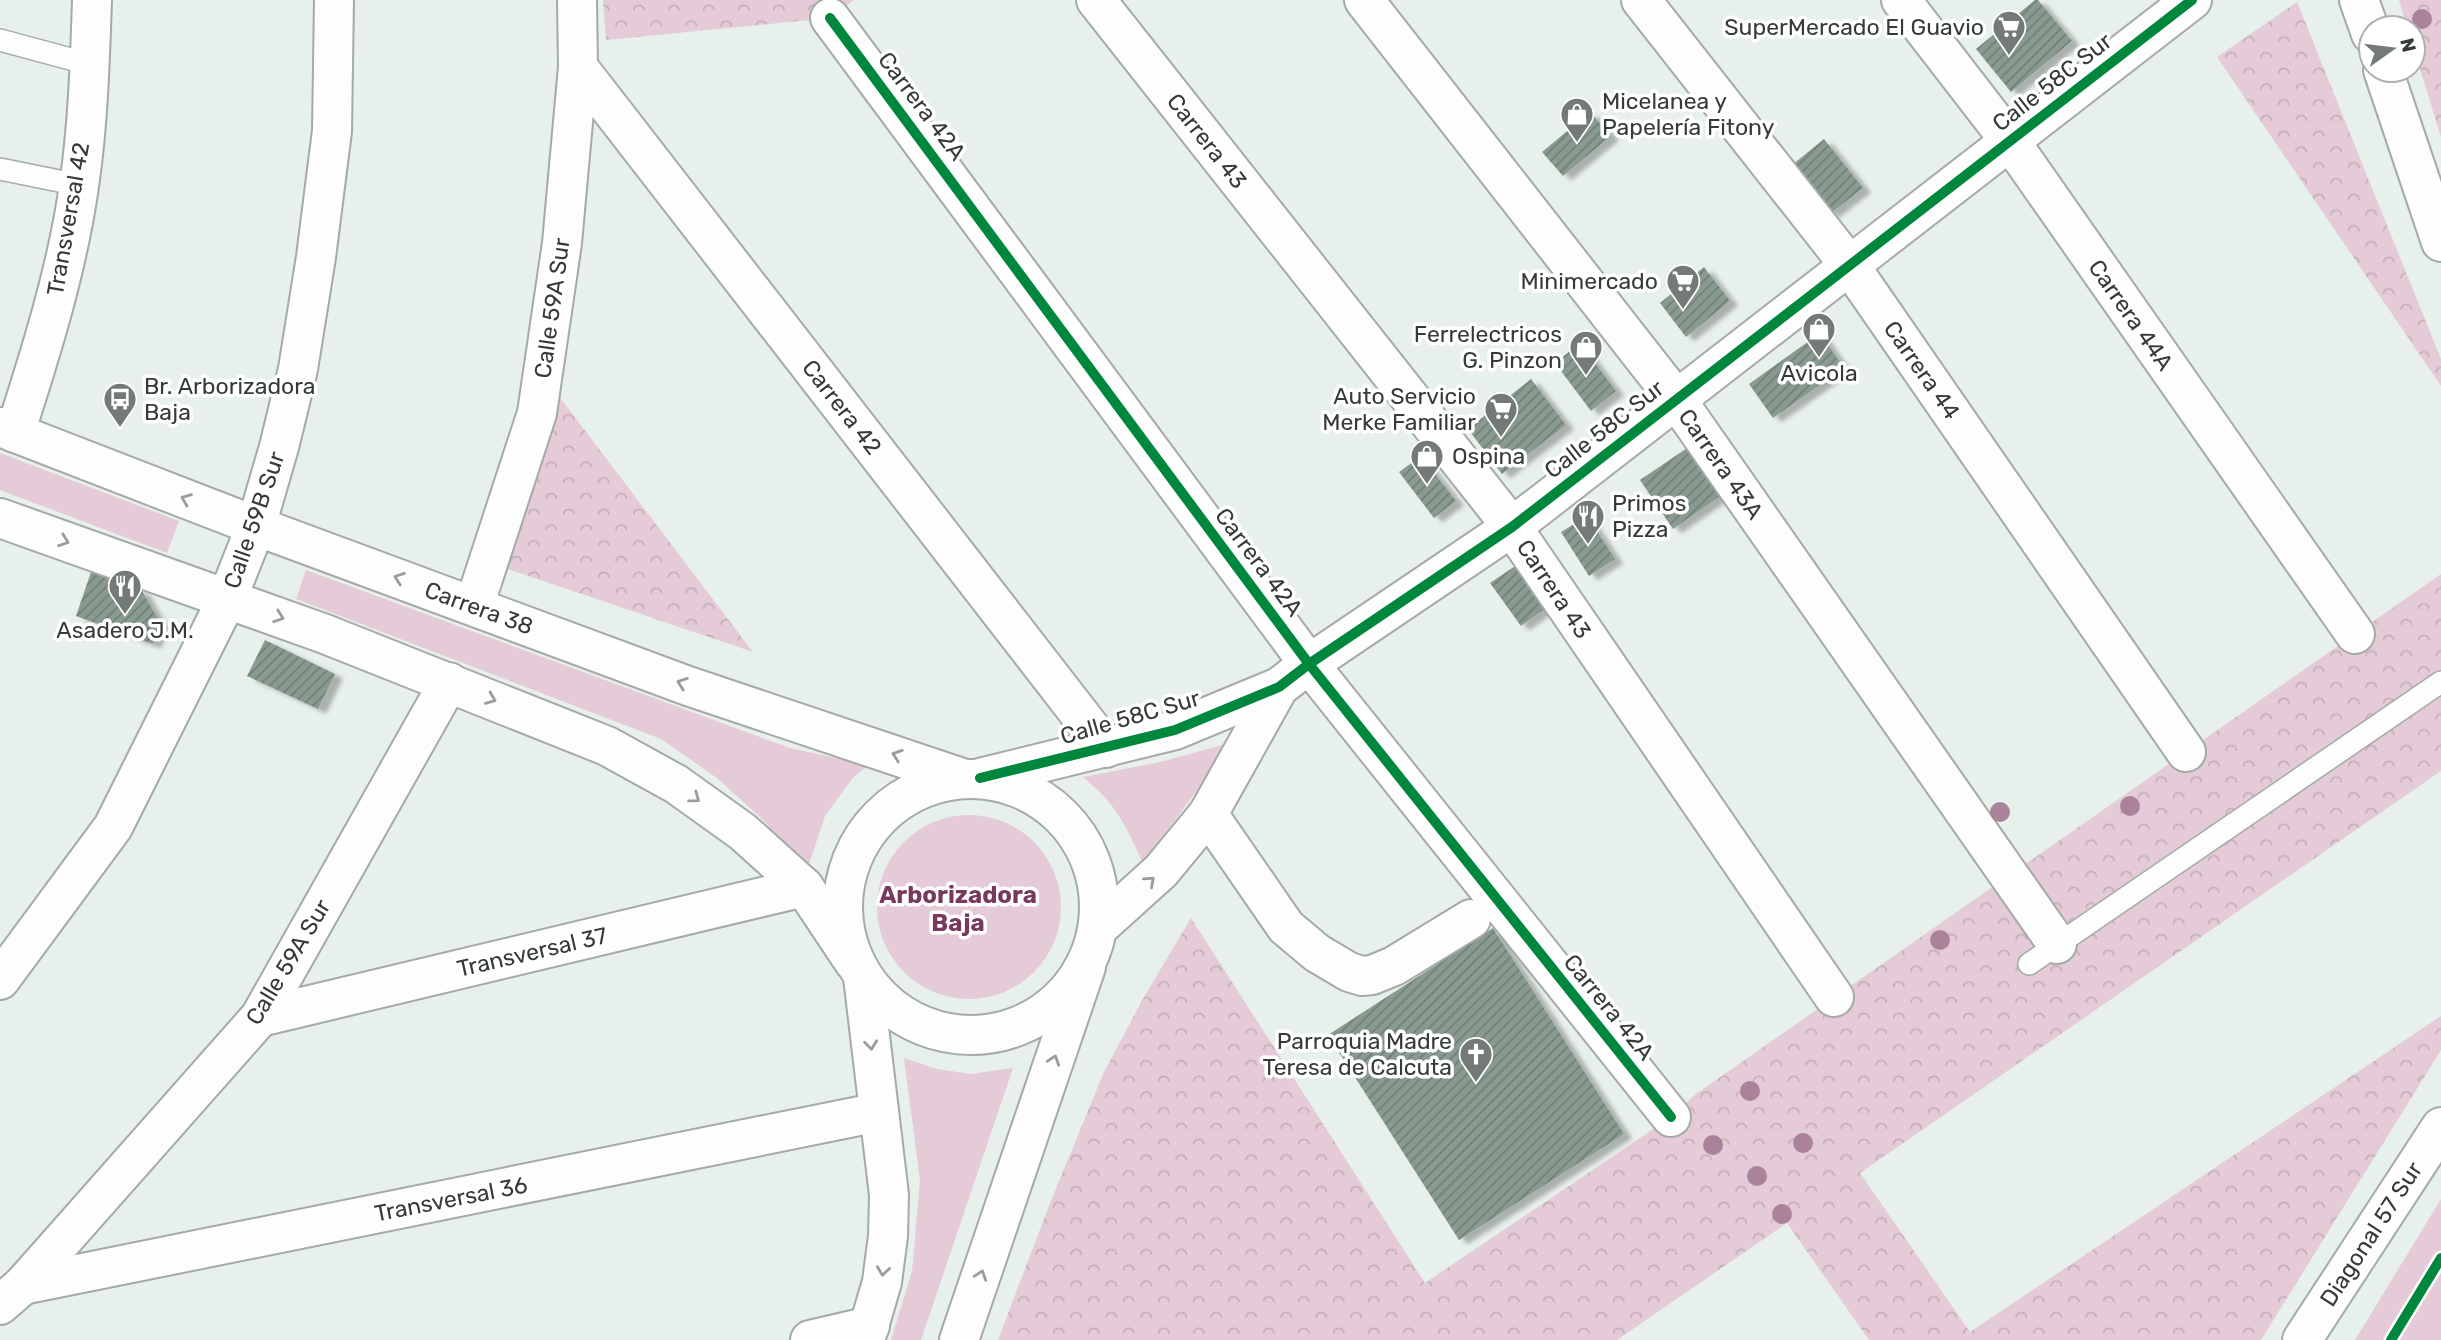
<svg xmlns="http://www.w3.org/2000/svg" width="2441" height="1340" font-family="Rubik,sans-serif">
  <style>
    .green { fill: #e4cbd7 }
    .forest { fill: url(#forest-crowns) }
    .building { fill: url(#building-hatch); filter: url(#shadow) }
    .lines { fill: none; stroke-linecap: round; stroke-linejoin: round }
    .service-casing { stroke: #a4aaa6; stroke-width: 24 }
    .minor-casing { stroke: #a4aaa6; stroke-width: 42 }
    .tertiary-casing { stroke: #a4aaa6; stroke-width: 42 }
    .service { stroke: #fcfdfc; stroke-width: 21 }
    .minor { stroke: #fcfdfc; stroke-width: 38 }
    .tertiary { stroke: #fcfdfc; stroke-width: 38 }
    .cycleway-casing { stroke: #fff; stroke-width: 15 }
    .cycleway { stroke: #00873e; stroke-width: 10 }
    .tree { fill: #aa839a }
    .oneway { stroke: #989c9a }
    .labels { text-anchor: middle; dominant-baseline: central; stroke-width: 7; stroke-linejoin: round; paint-order: stroke }
    .poi-label { font-size: 23px; fill: #353b37; stroke: #fff; text-anchor: end }
    .street-label { font-size: 23px; fill: #353b37; stroke: #fff }
    .neighbourhood-label { font-size: 24px; font-weight: bold; fill: #79395d; stroke: #fff }
  </style>
  <defs>
    <pattern id="forest-crowns" width="20" height="18" patternUnits="userSpaceOnUse" patternTransform="scale(1.75)"><rect width="20" height="18" fill="#e4cbd7"/><path d="M2 6a3 3 0 1 1 6 0M12 15a3 3 0 1 1 6 0" fill="none" stroke="#c4afb9"/></pattern>
    <pattern id="building-hatch" width="6" height="6" patternUnits="userSpaceOnUse" patternTransform="scale(1.75)"><rect width="6" height="6" fill="#899a91"/><path d="M-1 1l2-2M0 6l6-6M5 7l2-2" fill="none" stroke="#717f77"/></pattern>
    <filter id="shadow"><feDropShadow dx="8" dy="4.5" stdDeviation="2" flood-color="#0004"/></filter>
  </defs>
  <rect width="100%" height="100%" fill="#e8f0eb"/>
  <g class="green">
    <path d="M0,453L179,521L167,553L0,490Z"/>
    <path d="M306,570L790,748L868,765L852,779L825,816L808,867L761,818L717,778L661,739L296,599Z"/>
    <path d="M1233,742L1143,863C1125,824 1117,805 1083,777L1160,762Z"/>
    <circle cx="969" cy="907" r="92"/>
    <path d="M904,1058L937,1069L971,1074L1013,1068L921,1340H891L912,1271L920,1181Z"/>
    <path d="M2441,1199V1340H2355Z"/>
  </g>
  <g class="forest">
    <path d="M603,0H854L830,18L606,40Z"/>
    <path d="M2399,0H2441V137L2413,46V28H2407Z"/>
    <path d="M2297,2L2441,359V386L2217,57Z"/>
    <path d="M552,387L753,652L505,568Z"/>
    <path d="M2441,574V771L1860,1173L1970,1332L2441,1016V1050L2261,1340H1869L1787,1223L1617,1340H998L1050,1203L1104,1072L1144,997L1191,918L1425,1283L1671,1117L1696,1094Z"/>
  </g>
  <g class="building">
    <path d="M2035,0H2038L2072,41L2011,92L1976,49Z"/>
    <path d="M1590,112L1611,136L1563,176L1542,152Z"/>
    <path d="M1824,139L1863,188L1830,214L1792,165Z"/>
    <path d="M1704,267L1730,301L1686,337L1660,303Z"/>
    <path d="M1820,333L1844,368L1773,418L1749,384Z"/>
    <path d="M1580,343L1616,391L1591,411L1555,363Z"/>
    <path d="M1531,379L1566,425L1502,474L1468,429Z"/>
    <path d="M1699,440L1732,488L1673,529L1640,480Z"/>
    <path d="M1421,456L1456,501L1434,518L1399,472Z"/>
    <path d="M1587,516L1615,559L1589,576L1561,532Z"/>
    <path d="M1524,560L1554,602L1521,626L1490,583Z"/>
    <path d="M91,572L142,591L161,624L153,644L76,616Z"/>
    <path d="M265,640L335,674L318,709L247,676Z"/>
    <path d="M1493,928L1624,1134L1459,1240L1328,1035Z"/>
  </g>
  <g class="lines">
    <defs>
      <g id="service">
        <path d="M0,40L89,64"/>
        <path d="M0,169L79,185"/>
        <path d="M2029,964L2441,682"/>
      </g>
      <g id="minor">
        <path d="M1096,0L1512,527L1834,997"/>
        <path d="M1364,0L1676,399L2057,944"/>
        <path d="M1641,0L1850,266L2186,752"/>
        <path d="M1901,0L2010,141L2355,634"/>
        <path d="M2359,0L2371,34"/>
        <path d="M830,18L1309,664L1671,1117"/>
        <path d="M578,67L1106,748"/>
        <path d="M2383,70L2441,242"/>
        <path d="M15,433C41,352 67,270 79,186C88,125 90,62 92,0"/>
        <path d="M474,606L537,413L562,243L578,67L577,0"/>
        <path d="M1208,814L1286,927L1317,953L1349,972L1362,976L1372,975L1394,966L1471,919"/>
        <path d="M863,977L889,1195L888,1236L882,1282L865,1340"/>
        <path d="M0,980L113,827L227,599L256,526L279,447L298,369L316,257L332,131L334,0"/>
        <path d="M260,1017L804,887"/>
        <path d="M23,1285L879,1112"/>
        <path d="M0,1305L23,1285L260,1017L449,682"/>
        <path d="M810,1340L870,1326"/>
        <path d="M959,1340L1086,967"/>
        <path d="M2302,1340L2441,1127"/>
      </g>
      <g id="tertiary">
        <path d="M0,427L256,526L688,686L962,778"/>
        <path d="M0,518L325,634L607,746L676,784L743,832L804,887L854,962"/>
        <path d="M980,778L1175,730L1279,687L1309,664L1512,527L2192,0"/>
        <circle cx="971" cy="907" r="128"/>
        <path d="M1099,927L1161,871L1208,814L1279,687"/>
      </g>
    </defs>
    <use href="#service" class="service-casing"/>
    <use href="#minor" class="minor-casing"/>
    <use href="#tertiary" class="tertiary-casing"/>
    <use href="#service" class="service"/>
    <use href="#minor" class="minor"/>
    <use href="#tertiary" class="tertiary"/>
    <defs>
      <g id="cycleway">
        <path d="M830,18L1309,664L1671,1117"/>
        <path d="M980,778L1175,730L1279,687L1309,664L1512,527L2192,0"/>
        <path d="M2391,1340L2441,1258"/>
      </g>
    </defs>
    <use href="#cycleway" class="cycleway-casing"/>
    <use href="#cycleway" class="cycleway"/>
  </g>
  <g class="tree">
    <circle cx="2422" cy="19" r="10"/>
    <circle cx="2130" cy="806" r="10"/>
    <circle cx="2000" cy="812" r="10"/>
    <circle cx="1940" cy="940" r="10"/>
    <circle cx="1750" cy="1091" r="10"/>
    <circle cx="1803" cy="1143" r="10"/>
    <circle cx="1713" cy="1145" r="10"/>
    <circle cx="1757" cy="1176" r="10"/>
    <circle cx="1782" cy="1214" r="10"/>
  </g>
  <defs><path id="oneway-chevron" d="M-2-3.5L2.5 0L-2 3.5" fill="none" stroke-width="1.6" stroke-linecap="round" stroke-linejoin="round" transform="scale(1.75)"/></defs>
  <g class="oneway">
    <use href="#oneway-chevron" transform="translate(186 499) rotate(-158)"/>
    <use href="#oneway-chevron" transform="translate(64 541) rotate(20)"/>
    <use href="#oneway-chevron" transform="translate(399 578) rotate(-160)"/>
    <use href="#oneway-chevron" transform="translate(279 617) rotate(20)"/>
    <use href="#oneway-chevron" transform="translate(682 683) rotate(-160)"/>
    <use href="#oneway-chevron" transform="translate(491 699) rotate(22)"/>
    <use href="#oneway-chevron" transform="translate(897 755) rotate(-161)"/>
    <use href="#oneway-chevron" transform="translate(695 798) rotate(36)"/>
    <use href="#oneway-chevron" transform="translate(1150 881) rotate(-42)"/>
    <use href="#oneway-chevron" transform="translate(871 1045) rotate(83)"/>
    <use href="#oneway-chevron" transform="translate(1054 1060) rotate(-71)"/>
    <use href="#oneway-chevron" transform="translate(883 1271) rotate(98)"/>
    <use href="#oneway-chevron" transform="translate(981 1275) rotate(-71)"/>
  </g>
  <defs>
    <symbol id="supermarket-pin" viewBox="-11 -11 22 30"><path d="M0 17L-7.5 6A9.5 9.5 0 1 1 7.5 6Z" fill="#747a76" stroke="#fff"/><path d="M-6-5.5h2.5l.6 2H6L4.5 2H-2.5L-4.4-4H-6ZM-1.5 3.2a1.3 1.3 0 1 0 .1 0ZM3 3.2a1.3 1.3 0 1 0 .1 0Z" fill="#fff"/></symbol>
    <symbol id="shop-pin" viewBox="-11 -11 22 30"><path d="M0 17L-7.5 6A9.5 9.5 0 1 1 7.5 6Z" fill="#747a76" stroke="#fff"/><path d="M-5-2.5h2.3a2.7 3.5 0 0 1 5.4 0H5L5.5 6h-11ZM-1.5-2.5h3a1.5 2.3 0 0 0-3 0Z" fill="#fff"/></symbol>
    <symbol id="bus-pin" viewBox="-11 -11 22 30"><path d="M0 17L-7.5 6A9.5 9.5 0 1 1 7.5 6Z" fill="#747a76" stroke="#fff"/><path d="M-5-6H5V4H4V6H2V4H-2V6H-4V4H-5ZM-3.5-4V0h7V-4ZM-3.5 1.2v1.5H-2V1.2ZM2 1.2v1.5H3.5V1.2Z" fill="#fff"/></symbol>
    <symbol id="restaurant-pin" viewBox="-11 -11 22 30"><path d="M0 17L-7.5 6A9.5 9.5 0 1 1 7.5 6Z" fill="#747a76" stroke="#fff"/><path d="M-5-6h1v4h1v-4h1v4h1v-4h1v5L-1.5 .5V6h-2V.5L-5-1ZM5-6V6H3V1.5H1.5Q1.5-4 5-6Z" fill="#fff"/></symbol>
    <symbol id="church-pin" viewBox="-11 -11 22 30"><path d="M0 17L-7.5 6A9.5 9.5 0 1 1 7.5 6Z" fill="#747a76" stroke="#fff"/><path d="M-1.2-6h2.4v3.5h3.3v2.4h-3.3V6h-2.4V-.1h-3.3v-2.4h3.3Z" fill="#fff"/></symbol>
  </defs>
  <g fill-rule="evenodd">
    <use href="#supermarket-pin" x="1990" y="8" width="38" height="52"/>
    <use href="#shop-pin" x="1558" y="95" width="38" height="52"/>
    <use href="#supermarket-pin" x="1664" y="262" width="38" height="52"/>
    <use href="#shop-pin" x="1800" y="310" width="38" height="52"/>
    <use href="#shop-pin" x="1567" y="328" width="38" height="52"/>
    <use href="#bus-pin" x="101" y="380" width="38" height="52"/>
    <use href="#supermarket-pin" x="1482" y="390" width="38" height="52"/>
    <use href="#shop-pin" x="1408" y="437" width="38" height="52"/>
    <use href="#restaurant-pin" x="1569" y="497" width="38" height="52"/>
    <use href="#restaurant-pin" x="106" y="567" width="38" height="52"/>
    <use href="#church-pin" x="1457" y="1035" width="38" height="52"/>
  </g>
  <g class="labels">
    <g class="poi-label">
      <text x="1984" y="27">SuperMercado El Guavio</text>
      <text x="1602" y="101" text-anchor="start">Micelanea y<tspan x="1602" dy="26">Papelería Fitony</tspan></text>
      <text x="1658" y="281">Minimercado</text>
      <text x="1562" y="334">Ferrelectricos<tspan x="1562" dy="26">G. Pinzon</tspan></text>
      <text x="1819" y="373" text-anchor="middle">Avicola</text>
      <text x="144" y="386" text-anchor="start">Br. Arborizadora<tspan x="144" dy="26">Baja</tspan></text>
      <text x="1476" y="396">Auto Servicio<tspan x="1476" dy="26">Merke Familiar</tspan></text>
      <text x="1452" y="456" text-anchor="start">Ospina</text>
      <text x="1612" y="503" text-anchor="start">Primos<tspan x="1612" dy="26">Pizza</tspan></text>
      <text x="125" y="630" text-anchor="middle">Asadero J.M.</text>
      <text x="1452" y="1041">Parroquia Madre<tspan x="1452" dy="26">Teresa de Calcuta</tspan></text>
    </g>
    <g class="street-label">
      <text transform="translate(2052 82) rotate(-38)">Calle 58C Sur</text>
      <text transform="translate(922 106) rotate(53)">Carrera 42A</text>
      <text transform="translate(1207 141) rotate(52)">Carrera 43</text>
      <text transform="translate(68 219) rotate(-80)">Transversal 42</text>
      <text transform="translate(552 308) rotate(-82)">Calle 59A Sur</text>
      <text transform="translate(2131 315) rotate(55)">Carrera 44A</text>
      <text transform="translate(1922 370) rotate(55)">Carrera 44</text>
      <text transform="translate(842 407) rotate(52)">Carrera 42</text>
      <text transform="translate(1604 429) rotate(-38)">Calle 58C Sur</text>
      <text transform="translate(1721 464) rotate(55)">Carrera 43A</text>
      <text transform="translate(254 520) rotate(-71)">Calle 59B Sur</text>
      <text transform="translate(1259 562) rotate(53)">Carrera 42A</text>
      <text transform="translate(1554 589) rotate(56)">Carrera 43</text>
      <text transform="translate(479 608) rotate(20)">Carrera 38</text>
      <text transform="translate(1130 717) rotate(-16)">Calle 58C Sur</text>
      <text transform="translate(532 952) rotate(-13)">Transversal 37</text>
      <text transform="translate(288 962) rotate(-59)">Calle 59A Sur</text>
      <text transform="translate(1609 1007) rotate(51)">Carrera 42A</text>
      <text transform="translate(451 1199) rotate(-11)">Transversal 36</text>
      <text transform="translate(2371 1234) rotate(-57)">Diagonal 57 Sur</text>
    </g>
    <g class="neighbourhood-label">
      <text x="958" y="895">Arborizadora<tspan x="958" dy="28">Baja</tspan></text>
    </g>
  </g>
  <g transform="translate(2392 49) rotate(76)"><circle r="33" fill="#ffffff" stroke="#aeb1af" stroke-width="2"/>
  <path d="M0-5L12 26L0 18L-12 26Z" fill="#747a76"/>
  <text y="-10" font-size="19" font-weight="bold" text-anchor="middle" fill="#353b37">N</text>
  </g>
</svg>
